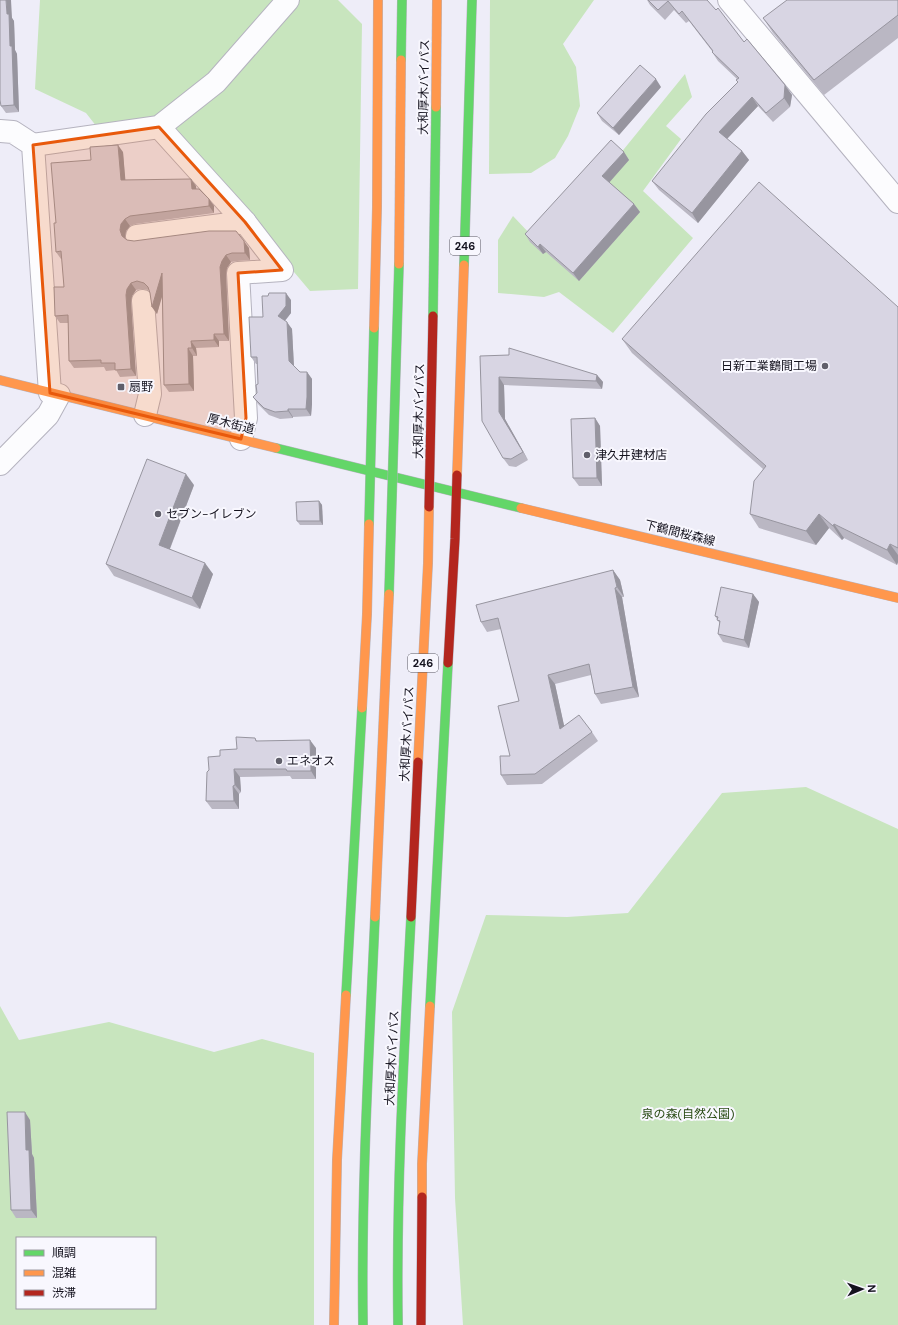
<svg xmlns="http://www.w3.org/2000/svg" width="898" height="1325" font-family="'DM Sans','Noto Sans JP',sans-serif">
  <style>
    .green { fill: #c8e5be; fill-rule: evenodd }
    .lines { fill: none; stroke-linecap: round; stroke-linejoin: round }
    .street-casing { stroke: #b5b3bf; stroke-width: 24 }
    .fast-casing { stroke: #b5b3bf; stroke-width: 10 }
    .slow-casing { stroke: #b5b3bf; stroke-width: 10 }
    .jam-casing { stroke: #b5b3bf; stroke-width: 10 }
    .street { stroke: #fcfcfe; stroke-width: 22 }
    .fast { stroke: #63d668; stroke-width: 9 }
    .slow { stroke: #ff974d; stroke-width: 9 }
    .jam { stroke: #b3261e; stroke-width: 9 }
    .fast-bridge-casing { stroke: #b5b3bf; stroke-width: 10; stroke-linecap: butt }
    .slow-bridge-casing { stroke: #b5b3bf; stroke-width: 10; stroke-linecap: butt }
    .jam-bridge-casing { stroke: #b5b3bf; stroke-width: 10; stroke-linecap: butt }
    .fast-bridge { stroke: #63d668; stroke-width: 9 }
    .slow-bridge { stroke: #ff974d; stroke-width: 9 }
    .jam-bridge { stroke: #b3261e; stroke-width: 9 }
    .wall { fill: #bab7c3 }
    .shaded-wall { fill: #97959f }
    .building { fill: #d8d5e3; stroke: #97959f }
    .marked { fill: #e8590c; fill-opacity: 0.2; stroke: #e8590c; stroke-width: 3; stroke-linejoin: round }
    .poi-dot { fill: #605f6a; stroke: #f8f7fe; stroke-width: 1.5 }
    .labels { text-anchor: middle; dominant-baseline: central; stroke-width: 4; stroke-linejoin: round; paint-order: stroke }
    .shield { fill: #f8f7fe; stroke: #585761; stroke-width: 1 }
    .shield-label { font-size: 11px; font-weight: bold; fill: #14121e }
    .street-label { font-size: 12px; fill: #14121e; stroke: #f8f7fe }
    .poi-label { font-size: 12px; fill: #14121e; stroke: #f8f7fe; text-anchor: start }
    .park-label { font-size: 12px; fill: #294b14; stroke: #f8f7fe }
  </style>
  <rect width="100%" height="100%" fill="#eeedf8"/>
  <g class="green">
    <path d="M40,0H338L362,24L358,289L310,291L176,132L104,136L86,113L35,89Z"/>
    <path d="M490,0H594L563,44L576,67L580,106L568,136L555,158L531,173L489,174Z"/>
    <path d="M685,74L692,97L666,126L681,139L643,191L693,238L613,333L559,292L544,297L498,293V240L513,216L531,235L550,240Z"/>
    <path d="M806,787L898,829V1325H463L455,1198L452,1012L486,915L567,917L628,913L722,793Z"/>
    <path d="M0,1006L19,1040L109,1022L214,1052L262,1039L314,1053V1325H0ZM17,1238H155V1308H17Z"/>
  </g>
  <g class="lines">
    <defs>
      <g id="street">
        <path d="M729,0L898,202"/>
        <path d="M159,127L245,222L282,270L238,273L246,418L241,439"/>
        <path d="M0,131L13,132L33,145L50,393"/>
        <path d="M33,145L159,127L216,82L288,0"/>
        <path d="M137,236L245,222"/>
        <path d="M143,301L150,394L145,415"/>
        <path d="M0,464L48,415L59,395"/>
      </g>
      <g id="fast">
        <path d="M464,265L472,0"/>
        <path d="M276,448L521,508"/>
        <path d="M369,524L374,328"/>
        <path d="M346,995L362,708"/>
        <path d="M430,1006L448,663"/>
      </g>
      <g id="slow">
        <path d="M374,328L377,207L378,0"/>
        <path d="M0,380L276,448"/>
        <path d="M457,475L464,265"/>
        <path d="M521,508L898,598"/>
        <path d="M362,708L367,614L369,524"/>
        <path d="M422,1197V1164L430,1006"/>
        <path d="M334,1325L337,1160L346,995"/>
      </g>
      <g id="jam">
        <path d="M448,663L455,539L457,475"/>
        <path d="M421,1325L422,1197"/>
      </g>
    </defs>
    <use href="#street" class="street-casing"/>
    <use href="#fast" class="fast-casing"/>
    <use href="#slow" class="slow-casing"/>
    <use href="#jam" class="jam-casing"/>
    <use href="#street" class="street"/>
    <use href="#fast" class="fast"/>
    <use href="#slow" class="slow"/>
    <use href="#jam" class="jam"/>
    <defs>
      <g id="fast-bridge">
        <path d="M401,60L402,0"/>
        <path d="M433,316L436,107"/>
        <path d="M389,594L399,264"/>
        <path d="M363,1325C361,1189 369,1053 375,917"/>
        <path d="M398,1325C396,1189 404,1053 411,917"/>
      </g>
      <g id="slow-bridge">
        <path d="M436,107L437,0"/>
        <path d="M399,264L401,60"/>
        <path d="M418,762L428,563L429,507"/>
        <path d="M375,917L389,594"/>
      </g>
      <g id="jam-bridge">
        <path d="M429,507L433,316"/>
        <path d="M411,917L418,762"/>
      </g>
    </defs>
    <use href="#fast-bridge" class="fast-bridge-casing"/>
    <use href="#slow-bridge" class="slow-bridge-casing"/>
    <use href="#jam-bridge" class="jam-bridge-casing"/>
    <use href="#fast-bridge" class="fast-bridge"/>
    <use href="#slow-bridge" class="slow-bridge"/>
    <use href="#jam-bridge" class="jam-bridge"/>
  </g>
  <g class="wall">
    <path d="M647,0H707L744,42L792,95L790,107L773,122L758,106L727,139L742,151L749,160L698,223L659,190L652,181L738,83L736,80L737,79L718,61L712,52V51L689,21L686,23L674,10L665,20L650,5Z"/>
    <path d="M898,0V38L824,95L773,33L763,18Z"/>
    <path d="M12,18L14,21L15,50L17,54L19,112L6,113L1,106Z"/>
    <path d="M661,87L619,135L602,121L597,113Z"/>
    <path d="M123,152L125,180L196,186V189L209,199L214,206V213L135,224L130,226L126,231L125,237L127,240L134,241L249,248L250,260L237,261L231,262L227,268L226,274L229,341H219V347L196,348L197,356H193L194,391L169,392L164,385L162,295L157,314L152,307L150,293L149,290L142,289L136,290L132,296L131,302L136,376L120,377L116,370L106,371L104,367L74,368L69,361L68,323H60L55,316L64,287L62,259H61L56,252V223L91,160Z"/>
    <path d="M624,152L629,160L609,182L634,204L640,212L579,281L546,252L543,254L530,242L525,234Z"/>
    <path d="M291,300V313L285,321L292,329L294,366L300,372H307L312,379V404L311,416L293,417V418L280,419L269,415L258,404L253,397L257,393L258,384V364H256L251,357L263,317Z"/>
    <path d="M898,307V562L897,565L844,538L842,540L829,528L816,545L759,528L750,514L763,469L632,353L622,339Z"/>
    <path d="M480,356L597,375L603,382L602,389L504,385L505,419L528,460L516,467L509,466L503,458Z"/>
    <path d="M595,418L600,426L602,486H579L573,478Z"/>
    <path d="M194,485L170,549L213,574L200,609L114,576L106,564Z"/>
    <path d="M319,501L322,505L323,525H300L297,521Z"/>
    <path d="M613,570L620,580L624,597H622L639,697L601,704L595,694L591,675L555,684L564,726L592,732L598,741L542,784L507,785L501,775L510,756L519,701L501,629L487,632L481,622Z"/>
    <path d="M753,594L759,602L749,648L723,642L718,634L720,624L715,616Z"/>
    <path d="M255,738L257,741L316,748V779H292L290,776L240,777L241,792L239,794V809H212L206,801L209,770L220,756L237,749Z"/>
    <path d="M30,1120L32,1154L34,1158L37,1218H16L11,1210Z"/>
  </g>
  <g class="shaded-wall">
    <path d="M6,0H11L12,18L14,21L15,50L17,54L19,112L14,105L7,14Z"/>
    <path d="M656,79L661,87L619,135L613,128Z"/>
    <path d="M785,85L792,95L790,107L784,98Z"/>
    <path d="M752,97L758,106L725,141L719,132Z"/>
    <path d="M118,145L123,152L126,187L121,180Z"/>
    <path d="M742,151L749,160L698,223L692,213Z"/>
    <path d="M624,152L629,160L608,184L602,176Z"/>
    <path d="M191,179L196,186L197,196L192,189Z"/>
    <path d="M209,199L214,206V213L209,206Z"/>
    <path d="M634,204L640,212L579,281L573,273Z"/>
    <path d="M125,219L130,226L126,231L125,237L127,243L122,236L120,230L121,224Z"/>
    <path d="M244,241L249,248L250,260L245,253Z"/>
    <path d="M540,244L546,252L543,254L538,247Z"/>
    <path d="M226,255L231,262L227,268L226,274L229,341L224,334L220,267L222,261Z"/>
    <path d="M162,273L167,280L157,314L152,307Z"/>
    <path d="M131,283L136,290L132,296L131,302L136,376L131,369L126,295L127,289Z"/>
    <path d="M286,293L291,300V313L283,323L278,316Z"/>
    <path d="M287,322L292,329L294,368L289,361Z"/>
    <path d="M214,334L219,341V347L214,340Z"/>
    <path d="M191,341L196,348L197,356L192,348Z"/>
    <path d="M188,348L193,356L194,391L189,384Z"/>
    <path d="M307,372L312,379V404L311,416L306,409Z"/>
    <path d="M597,375L603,382L602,389L596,381Z"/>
    <path d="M499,377L504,385L505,419L528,460L523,452L499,412Z"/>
    <path d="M288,409L293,417V418L288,411Z"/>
    <path d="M595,418L600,426L602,486L597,478Z"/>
    <path d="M186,474L194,485L167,556L159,545Z"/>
    <path d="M319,501L322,505L323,525L320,521Z"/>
    <path d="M819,514L829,528L816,545L806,531Z"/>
    <path d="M834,524L844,538L842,540L833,526Z"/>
    <path d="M890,544L898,555V562L897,565L887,550Z"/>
    <path d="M205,563L213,574L200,609L192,598Z"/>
    <path d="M613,570L620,580L624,597L617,587Z"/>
    <path d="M615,588L622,597L639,697L633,687Z"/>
    <path d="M753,594L759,602L749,648L744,640Z"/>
    <path d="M548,675L555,684L567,739L560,729Z"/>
    <path d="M310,740L316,748V779L311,771Z"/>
    <path d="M234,769L240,777L241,792L235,785Z"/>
    <path d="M233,786L239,794V809L234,801Z"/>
    <path d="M25,1112L30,1120L32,1154L34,1158L37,1218L31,1210L26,1150Z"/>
  </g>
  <g class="building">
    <path d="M0,0H6L7,14H9L10,46H12L14,105L1,106L0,100Z"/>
    <path d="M648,0H707L716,10L718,8L744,42L747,39L785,85L784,98L766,113L752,97L719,132L742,151L692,213L652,181L706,114L738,82L736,80L739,78L712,52L713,51L682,11L679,14L668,1L658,10Z"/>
    <path d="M787,0H898V15L814,80L763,18Z"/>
    <path d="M640,65L656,79L613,128L597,113Z"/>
    <path d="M611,140L624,152L602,176L634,204L573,273L540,244L538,247L525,234Z"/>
    <path d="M118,145L121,180L191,179L192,189H199L209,199V206L130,216L125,219L121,224L120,230L122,236L127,240L134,241L209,231H236L244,241L245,253H232L226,255L222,261L220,267L224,334H214V340L191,341L192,348H188L189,384L164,385L162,273L152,307L150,293L148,287L144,283L137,281L131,283L127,289L126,295L131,369L115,370V363H101V360L69,361L68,315L55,316L54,287H64L61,251L56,252L54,223H56L51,163L91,160L90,147Z"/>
    <path d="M759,182L898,307V548L890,544L887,550L834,524L833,526L819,514L806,531L750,514L754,481L766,466L622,339Z"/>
    <path d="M269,293H286V306L278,316L287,322L289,361L300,372H307V397L306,409H288V411L275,412L264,408L253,397L257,393L256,385L258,384L257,357H251L249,317H263L262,296H268Z"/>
    <path d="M509,348L597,375L596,381L499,377V412L523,452L511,459L503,458L482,421L480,356L509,355Z"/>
    <path d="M595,418L597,478H573L571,419Z"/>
    <path d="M147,459L186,474L159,545L205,563L192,598L106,564Z"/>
    <path d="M319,501L320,521H297L296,502Z"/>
    <path d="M613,570L617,587L615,588L633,687L595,694L589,664L548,675L560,729L579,715L592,732L535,774L501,775L500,756H510L498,706L519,701L498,618L481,622L476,605Z"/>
    <path d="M721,587L753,594L744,640L718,634L720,621L717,620L718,617L715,616Z"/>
    <path d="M236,737L255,738L256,741L310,740L311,771H287L286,769H234L235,785L233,786L234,801H206L207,772L209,770L208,757L220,756V750L237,749Z"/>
    <path d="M7,1112H25L26,1150H29L31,1210H11Z"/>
  </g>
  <path class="marked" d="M159,127L245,222L282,270L238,273L246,418L241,439L50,393L33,145Z"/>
  <g class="poi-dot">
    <circle cx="825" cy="366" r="4"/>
    <rect x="117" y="383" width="8" height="8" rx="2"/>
    <circle cx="587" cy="455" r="4"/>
    <circle cx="158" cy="514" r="4"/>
    <circle cx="279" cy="761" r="4"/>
  </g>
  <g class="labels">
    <g class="shield">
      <rect x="450" y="237" width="30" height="18" rx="3"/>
      <rect x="408" y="654" width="30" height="18" rx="3"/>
    </g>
    <g class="shield-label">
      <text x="465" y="246">246</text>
      <text x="423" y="663">246</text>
    </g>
    <g class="street-label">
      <text transform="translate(424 87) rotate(-89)">大和厚木バイパス</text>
      <text transform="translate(419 411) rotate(-89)">大和厚木バイパス</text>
      <text transform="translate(231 424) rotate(14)">厚木街道</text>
      <text transform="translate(680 533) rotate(14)">下鶴間桜森線</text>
      <text transform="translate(407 734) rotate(-87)">大和厚木バイパス</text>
      <text transform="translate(392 1058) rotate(-87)">大和厚木バイパス</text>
    </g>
    <g class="poi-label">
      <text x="817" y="366" text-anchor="end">日新工業鶴間工場</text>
      <text x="129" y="387">扇野</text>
      <text x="595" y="455">津久井建材店</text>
      <text x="166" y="514">セブン-イレブン</text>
      <text x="287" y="761">エネオス</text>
    </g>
    <g class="park-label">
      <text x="688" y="1114">泉の森(自然公園)</text>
    </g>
  </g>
  <rect x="16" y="1237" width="140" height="72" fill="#f8f7fe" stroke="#9d9ba4"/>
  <rect x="24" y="1250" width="20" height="6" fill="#63d668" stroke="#9d9ba4"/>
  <text x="52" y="1257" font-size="12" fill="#14121e">順調</text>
  <rect x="24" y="1270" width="20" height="6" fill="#ff974d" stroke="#9d9ba4"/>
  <text x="52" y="1277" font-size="12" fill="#14121e">混雑</text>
  <rect x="24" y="1290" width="20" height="6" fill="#b3261e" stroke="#9d9ba4"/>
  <text x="52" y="1297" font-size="12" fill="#14121e">渋滞</text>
  <g transform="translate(862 1289) rotate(88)" stroke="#f8f7fe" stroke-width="3" paint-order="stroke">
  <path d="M0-3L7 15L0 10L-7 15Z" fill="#14121e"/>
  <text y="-6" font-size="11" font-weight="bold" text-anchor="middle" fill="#14121e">N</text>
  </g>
</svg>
